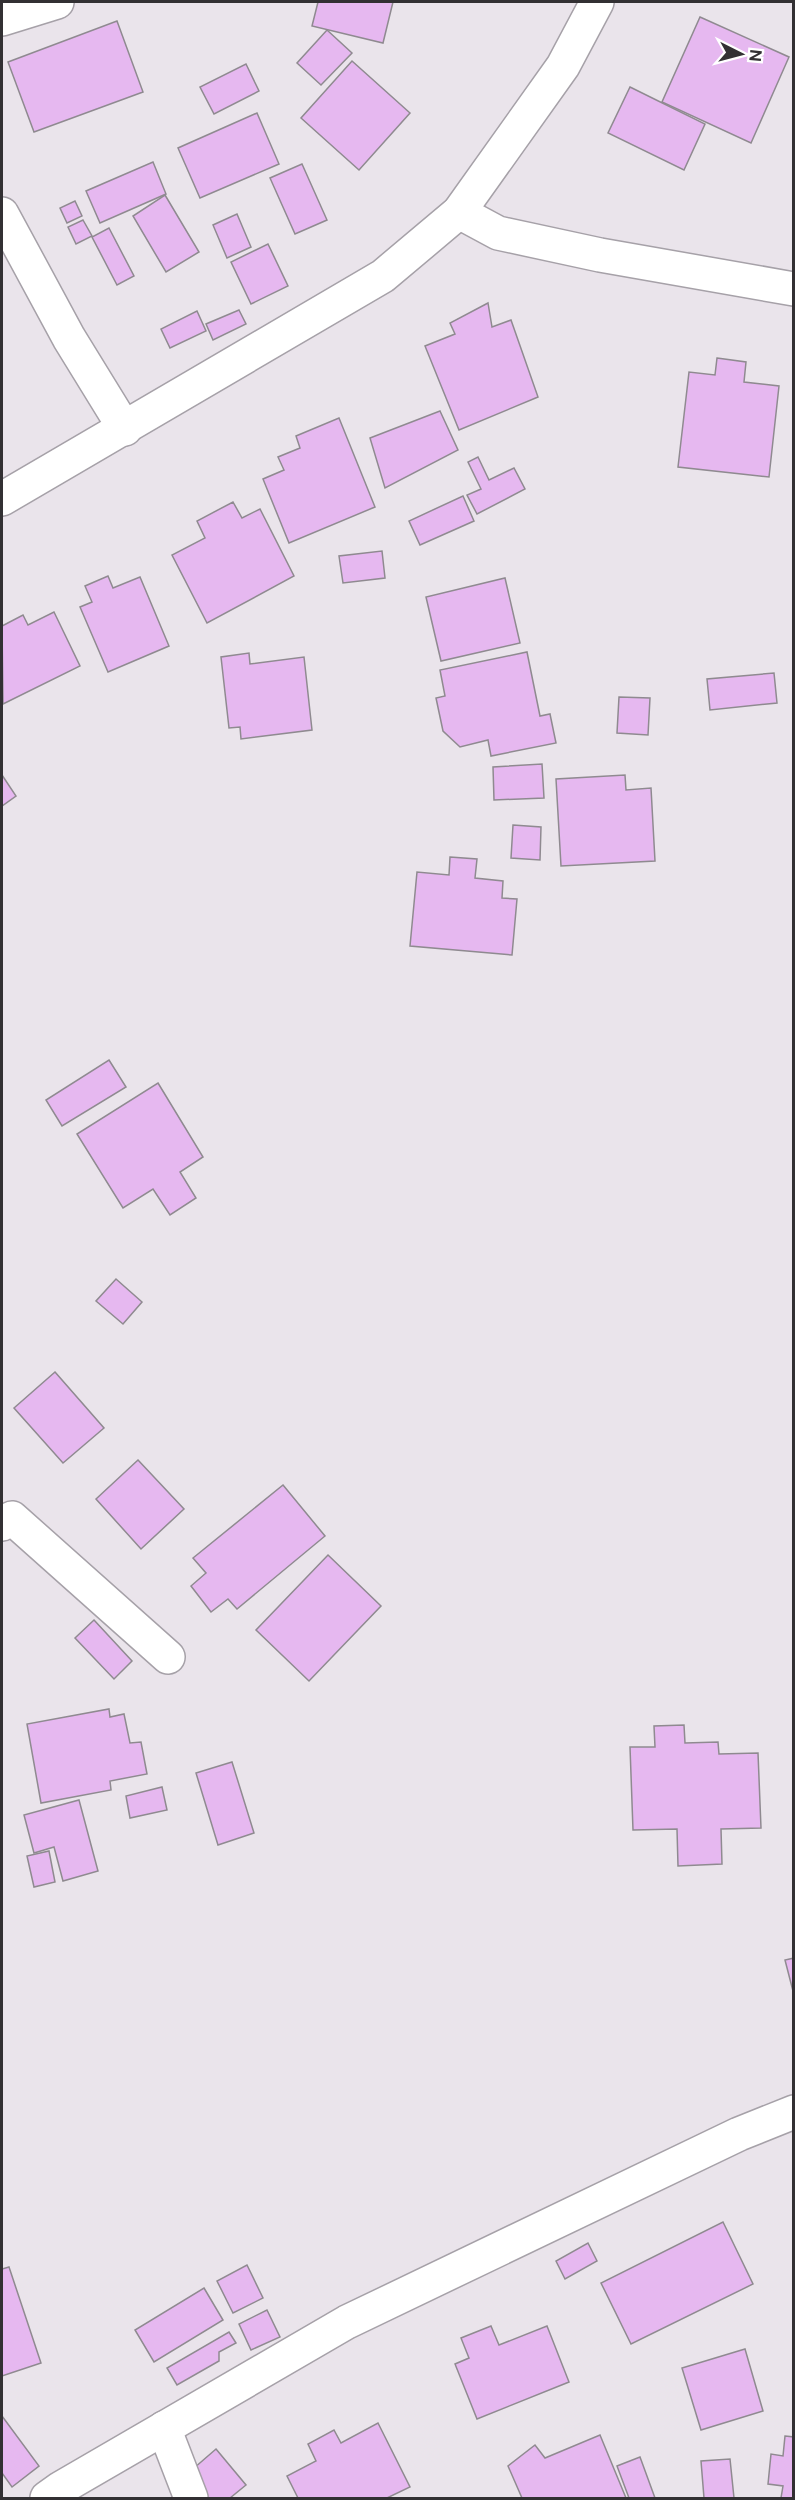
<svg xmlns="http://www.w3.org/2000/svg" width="795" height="2500" font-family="'Public Sans',sans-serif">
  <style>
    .building { fill: #e6b8f0; stroke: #8f8a90; stroke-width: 1.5 }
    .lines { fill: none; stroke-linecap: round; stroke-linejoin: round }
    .minor-casing { stroke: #a6a1a8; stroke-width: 36 }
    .minor { stroke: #fff; stroke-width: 33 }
  </style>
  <rect width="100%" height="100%" fill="#eae4eb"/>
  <g class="building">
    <path d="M318,2H393L383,43L312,26Z"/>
    <path d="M700,17L789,57L751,143L662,102Z"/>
    <path d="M117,21L143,92L34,132L8,62Z"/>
    <path d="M327,30L352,53L321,85L297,63Z"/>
    <path d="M352,61L410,113L359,170L301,118Z"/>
    <path d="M246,64L259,91L214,114L200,87Z"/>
    <path d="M630,87L705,124L684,170L608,133Z"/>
    <path d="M257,113L279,164L200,198L178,148Z"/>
    <path d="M153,162L166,194L100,223L86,191Z"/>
    <path d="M302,164L327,220L295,234L270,178Z"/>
    <path d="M165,195L199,252L166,272L133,216Z"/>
    <path d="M75,201L82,216L67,223L60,208Z"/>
    <path d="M237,214L251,247L227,258L213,225Z"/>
    <path d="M83,220L92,236L76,244L68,227Z"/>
    <path d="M109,228L134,276L117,285L92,237Z"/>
    <path d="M268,244L288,286L251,304L231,262Z"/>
    <path d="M488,303L492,327L511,320L538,397L459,430L425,346L455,334L450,323Z"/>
    <path d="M239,310L246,324L213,340L206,324Z"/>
    <path d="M197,311L206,331L170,348L161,329Z"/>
    <path d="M717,358L746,362L744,382L779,386L769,477L678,467L689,372L715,375Z"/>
    <path d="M440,411L458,450L385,488L370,438Z"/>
    <path d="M339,418L375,507L289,543L263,479L284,470L278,457L300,448L296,436Z"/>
    <path d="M478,457L489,480L514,468L525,489L477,514L467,495L481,489L468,462Z"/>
    <path d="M463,496L474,521L420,545L409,521Z"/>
    <path d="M233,502L242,518L260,509L294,576L207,623L172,555L205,538L197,521Z"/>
    <path d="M382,551L385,578L343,583L339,556Z"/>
    <path d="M108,576L113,588L140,577L169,646L108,672L80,607L92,602L85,586Z"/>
    <path d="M505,578L520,643L441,661L426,597Z"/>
    <path d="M54,612L80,666L3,704L2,626L23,615L28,625Z"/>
    <path d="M527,652L540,716L550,714L556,743L491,756L488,740L460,747L443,731L436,698L445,696L440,670Z"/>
    <path d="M249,653L250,664L304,657L312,730L241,739L240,727L229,728L221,657Z"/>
    <path d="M774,673L777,703L710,710L707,679Z"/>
    <path d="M619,697L650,698L648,735L617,733Z"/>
    <path d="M542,764L544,798L494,800L493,767Z"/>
    <path d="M2,775L16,796L2,806Z"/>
    <path d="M625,775L626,790L651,788L655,861L561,866L556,779Z"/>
    <path d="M513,825L541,827L540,860L511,858Z"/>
    <path d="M450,857L477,859L475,878L503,881L502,898L517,899L512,955L410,946L417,872L449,875Z"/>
    <path d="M109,1060L126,1087L62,1126L46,1100Z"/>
    <path d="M158,1083L203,1157L180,1172L196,1198L170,1215L153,1189L123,1208L77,1134Z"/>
    <path d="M116,1279L142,1302L123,1324L96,1301Z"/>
    <path d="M55,1372L104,1428L63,1463L14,1408Z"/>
    <path d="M138,1460L184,1509L141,1549L96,1499Z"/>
    <path d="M283,1485L325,1536L237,1609L228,1599L211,1612L191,1586L206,1573L193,1558Z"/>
    <path d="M328,1555L381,1606L309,1681L256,1630Z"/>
    <path d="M94,1620L132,1661L114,1679L75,1638Z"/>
    <path d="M109,1709L110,1717L124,1714L130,1743L141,1742L147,1774L110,1781L111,1790L41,1803L27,1724Z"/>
    <path d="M684,1725L685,1743L718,1742L719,1754L758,1753L761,1828L721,1829L722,1864L678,1866L677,1829L633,1830L630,1747H655L654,1726Z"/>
    <path d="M232,1762L254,1833L218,1845L196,1773Z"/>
    <path d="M162,1787L167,1810L130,1818L126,1796Z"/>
    <path d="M79,1800L98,1871L63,1881L54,1847L34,1853L24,1815Z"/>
    <path d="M49,1851L55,1882L34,1887L27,1856Z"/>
    <path d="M794,1958V1995L785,1960Z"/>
    <path d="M723,2222L753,2284L631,2344L601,2283Z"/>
    <path d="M588,2243L597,2261L565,2279L556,2261Z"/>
    <path d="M247,2265L263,2298L233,2313L217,2281Z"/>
    <path d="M9,2267L41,2363L2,2376V2269Z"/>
    <path d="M204,2288L223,2320L154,2362L135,2330Z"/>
    <path d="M267,2310L280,2337L251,2350L239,2324Z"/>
    <path d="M491,2326L499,2345L547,2326L569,2382L477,2419L455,2364L469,2358L461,2338Z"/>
    <path d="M229,2332L236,2343L219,2352V2361L177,2385L167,2368Z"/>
    <path d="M745,2349L763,2411L701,2430L682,2368Z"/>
    <path d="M2,2416L39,2466L12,2487L2,2473Z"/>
    <path d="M378,2423L410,2487L387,2498H298L287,2476L316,2461L308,2444L334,2430L341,2443Z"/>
    <path d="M600,2435L626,2498H522L508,2466L535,2445L545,2458Z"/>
    <path d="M785,2436L794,2437V2498H781L783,2486L768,2484L771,2454L783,2456Z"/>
    <path d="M216,2449L246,2485L230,2498H205L186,2475Z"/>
    <path d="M640,2457L655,2498H629L617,2466Z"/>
    <path d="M730,2459L734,2498H704L701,2461Z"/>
  </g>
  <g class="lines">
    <defs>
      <g id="minor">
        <path d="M2,19L57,2"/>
        <path d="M459,212L498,233L600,255L794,289"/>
        <path d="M2,214L69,338L125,429"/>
        <path d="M2,499L383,276L459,212L563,66L597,2"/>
        <path d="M2,1524L12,1518L168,1657"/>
        <path d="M164,2428L191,2498"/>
        <path d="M47,2498L61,2488L347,2322L739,2134L794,2112"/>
      </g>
    </defs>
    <use href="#minor" class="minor-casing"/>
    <use href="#minor" class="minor"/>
  </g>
  <rect width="795" height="2500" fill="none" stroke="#323033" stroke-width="6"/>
  <g transform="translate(741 54) rotate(96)" stroke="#ffffff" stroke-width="4.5" paint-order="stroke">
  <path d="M0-4.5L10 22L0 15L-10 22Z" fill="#323033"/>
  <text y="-9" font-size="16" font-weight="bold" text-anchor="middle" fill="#323033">N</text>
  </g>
</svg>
